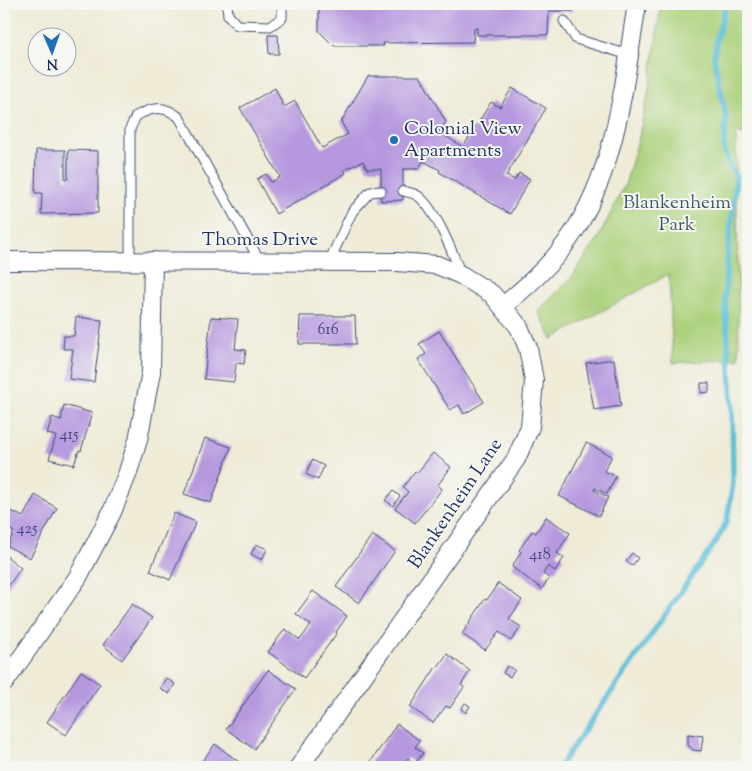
<svg xmlns="http://www.w3.org/2000/svg" width="752" height="771" font-family="'Sorts Mill Goudy',serif">
  <style>
    .green { fill: #acd17b; stroke: #64806c }
    .lines { fill: none; stroke-linecap: round; stroke-linejoin: round }
    .stream { stroke: #5bbfda; stroke-width: 5.5 }
    .building { fill: #b698df }
    .service-casing { stroke: #3b4b70; stroke-width: 11 }
    .minor-casing { stroke: #3b4b70; stroke-width: 20 }
    .service { stroke: #fff; stroke-width: 9 }
    .minor { stroke: #fff; stroke-width: 18 }
    .poi-dot { fill: #1f6fb2; stroke: #f6f6f2; stroke-width: 2 }
    .labels { text-anchor: middle; dominant-baseline: central; stroke-width: 4; stroke-linejoin: round; paint-order: stroke }
    .number-label { font-size: 16px; fill: #42497e }
    .poi-label { font-size: 19px; fill: #1b2f5e; stroke: #f6f6f2; text-anchor: start }
    .park-label { font-size: 19px; fill: #3f5865; stroke: #f6f6f2 }
    .street-label { font-size: 19px; fill: #1b2f5e; stroke: #f6f6f2 }
  </style>
  <rect width="100%" height="100%" fill="#f6f6f2"/>
  <filter id="ink" filterUnits="userSpaceOnUse"><feTurbulence type="fractalNoise" baseFrequency=".02" numOctaves="2"/><feDisplacementMap in="SourceGraphic" scale="10" xChannelSelector="R" yChannelSelector="G"/><feConvolveMatrix kernelMatrix="1 2 1 2 8 2 1 2 1" color-interpolation-filters="sRGB"/></filter>
  <filter id="wash" filterUnits="userSpaceOnUse"><feTurbulence type="fractalNoise" baseFrequency=".0096" numOctaves="4" result="noise"/><feDisplacementMap in="SourceGraphic" scale="20" xChannelSelector="R" yChannelSelector="G"/><feGaussianBlur stdDeviation="1.12" result="paint"/><feColorMatrix in="noise" values="0 0 0 0 0 0 0 0 0 0 0 0 0 0 0 0 0 1.4 0 .05"/><feComposite in="paint" operator="in"/></filter>
  <g filter="url(#wash)">
    <rect width="100%" height="100%" fill="#efebd7"/>
    <path class="green" d="M661,4H748V133L736,134L739,359L673,363L669,274L552,339L538,311L571,278L597,240L625,185L638,141L649,89Z"/>
    <g class="lines">
      <path class="stream" d="M559,767L717,540L727,521L733,483L732,400L725,298L727,261L735,188L736,175L727,161L724,149L726,117L714,58L717,38L726,4"/>
    </g>
    <g id="blocks">
      <g class="building">
        <rect x="64" y="4" width="100" height="2"/>
        <path d="M319,4H573V11H549L548,35H477V28H474L473,42L383,43L384,46H334L319,31Z"/>
        <path d="M268,35H278L279,54H269Z"/>
        <path d="M368,76H420L446,122L439,132L463,147L491,102L500,107L512,88L546,108L506,176L515,180L519,173L530,179L510,214L439,172L440,170L423,161L418,169H403V200L381,201V169H367L363,161L344,170L346,173L276,214L257,179L266,174L271,182L280,177L240,108L275,88L284,107L295,101L322,148L348,134L341,122Z"/>
        <path d="M36,150H65V179H68V150L98,151V213L41,214L42,193H35Z"/>
        <path d="M4,189H7L5,218H4Z"/>
        <path d="M300,316H355L356,344H299Z"/>
        <path d="M76,317L102,320L94,382L69,379L73,349H63L64,336H74Z"/>
        <path d="M211,317L238,319L235,349L246,350L244,364L236,363L234,382L204,379Z"/>
        <path d="M439,331L484,402L464,414L459,405L450,410L418,359L426,354L419,344Z"/>
        <path d="M614,359L621,406L594,410L586,363Z"/>
        <path d="M701,383H709V392L701,393Z"/>
        <path d="M64,405L92,413L81,451L79,450L74,465L49,459L56,436L47,434L52,417L61,420Z"/>
        <path d="M205,438L231,447L211,503L184,494Z"/>
        <path d="M586,443L612,456L604,471L616,476L607,494L595,488L594,490L608,497L599,516L559,496Z"/>
        <path d="M433,453L451,467L438,485L442,489L415,523L395,508L408,492L403,487L415,471L417,473Z"/>
        <path d="M312,460L324,466L318,480L306,474Z"/>
        <path d="M393,491L400,496L393,506L385,500Z"/>
        <path d="M35,495L57,508L30,558L7,546L14,532L4,526L11,511L23,517Z"/>
        <path d="M174,513L196,522L170,580L150,571Z"/>
        <path d="M546,517L570,533L557,553L564,558L555,571L548,566L543,574L549,578L542,589L512,567L521,552L519,550L532,531L536,533Z"/>
        <path d="M372,535L395,551L359,603L336,587Z"/>
        <path d="M256,544L267,549L262,560L251,554Z"/>
        <path d="M632,553L638,558L632,566L626,561Z"/>
        <path d="M4,554L21,568L4,592Z"/>
        <path d="M498,583L522,600L509,619L521,627L511,641L499,632L485,650L462,634L485,599L487,600Z"/>
        <path d="M313,591L347,616L336,632L337,633L304,678L268,652L285,629L300,640L311,625L296,614Z"/>
        <path d="M132,604L152,618L122,660L103,645Z"/>
        <path d="M447,654L470,671L461,685L464,687L450,708L446,706L433,723L410,707L436,667L437,668Z"/>
        <path d="M507,666L515,670L510,677L503,673Z"/>
        <path d="M268,670L296,689L254,749L226,729Z"/>
        <path d="M81,671L100,684L66,735L47,722Z"/>
        <path d="M166,678L175,684L169,694L160,688Z"/>
        <path d="M465,703L470,706L466,713L461,709Z"/>
        <path d="M397,724L420,741L415,747L423,753L415,764L408,758L401,767H367Z"/>
        <path d="M688,734L703,736L701,751L693,750L688,745Z"/>
        <path d="M215,744L243,765L241,767H198Z"/>
      </g>
    </g>
  </g>
  <g filter="url(#ink)">
    <use href="#blocks" fill-opacity="0" stroke="#3b4b70" stroke-width="1"/>
    <g class="lines">
      <defs>
        <g id="service">
          <path d="M227,4L228,15L237,25L270,26L282,18V4"/>
          <path d="M564,21L576,39L629,55"/>
          <path d="M403,191C407,192 414,193 418,196C435,208 454,255 461,275"/>
          <path d="M130,261V129L136,116C153,107 163,105 179,117L260,261"/>
          <path d="M329,262L352,212L370,192L381,191"/>
        </g>
        <g id="minor">
          <path d="M4,261L397,262L437,265L461,275L492,294L519,327L528,348L534,380L530,427L516,459L299,767"/>
          <path d="M503,306C524,289 543,272 560,251C616,182 623,88 637,4"/>
          <path d="M4,683L78,577L112,512L127,475L138,440L151,372L153,261"/>
        </g>
      </defs>
      <use href="#service" class="service-casing"/>
      <use href="#minor" class="minor-casing"/>
      <use href="#service" class="service"/>
      <use href="#minor" class="minor"/>
    </g>
  </g>
  <circle class="poi-dot" cx="394" cy="140" r="5"/>
  <g class="labels">
    <g class="number-label">
      <text x="328" y="330">616</text>
      <text x="69" y="435">415</text>
      <text x="27" y="529">425</text>
      <text x="540" y="555">418</text>
    </g>
    <g class="poi-label">
      <text x="404" y="129">Colonial View<tspan x="404" dy="22">Apartments</tspan></text>
    </g>
    <g class="park-label">
      <text x="677" y="203">Blankenheim<tspan x="677" dy="22">Park</tspan></text>
    </g>
    <g class="street-label">
      <text x="260" y="240">Thomas Drive</text>
      <text transform="translate(456 504) rotate(-56)">Blankenheim Lane</text>
    </g>
  </g>
  <rect width="752" height="771" fill="none" stroke="#f6f6f2" stroke-width="20"/>
  <g transform="translate(52 52) rotate(178)"><circle r="24" fill="#f6f6f2" stroke="#9ea6b7"/>
  <path d="M0-4L9 19L0 12L-9 19Z" fill="#1f6fb2"/>
  <text y="-8" font-size="14" font-weight="bold" text-anchor="middle" fill="#1b2f5e">N</text>
  </g>
</svg>
